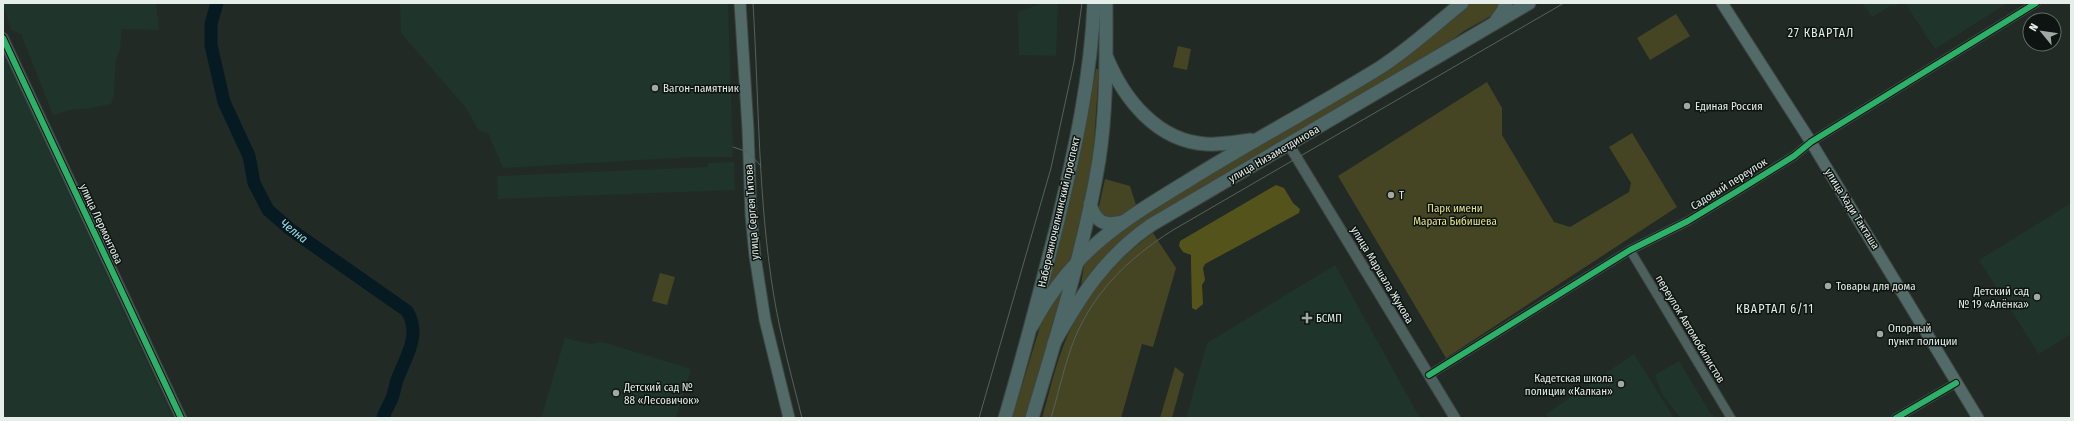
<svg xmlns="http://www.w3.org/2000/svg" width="2074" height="421" font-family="'Fira Sans Condensed',sans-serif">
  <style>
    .built { fill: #1f342a }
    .green { fill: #454524 }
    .forest { fill: #55531c }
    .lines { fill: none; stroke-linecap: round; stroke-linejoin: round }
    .river { stroke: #061b21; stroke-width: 13 }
    .minor-casing { stroke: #3e4541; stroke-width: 10 }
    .tertiary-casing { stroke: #3e4541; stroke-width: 12 }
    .secondary-casing { stroke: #3e4541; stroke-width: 13 }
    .primary-casing { stroke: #3e4541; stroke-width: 15 }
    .minor { stroke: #4c605e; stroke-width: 8 }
    .tertiary { stroke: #4c605e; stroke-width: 10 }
    .secondary { stroke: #526b69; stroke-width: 11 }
    .primary { stroke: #4c6765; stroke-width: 13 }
    .tram { stroke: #55615e; stroke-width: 1 }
    .cycleway-casing { stroke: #0e1411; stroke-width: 8 }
    .cycleway { stroke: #2db169; stroke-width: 6 }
    .poi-dot { fill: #a1a9a5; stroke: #0e1411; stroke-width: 1.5 }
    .labels { text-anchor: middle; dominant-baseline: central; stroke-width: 3; stroke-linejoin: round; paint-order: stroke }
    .poi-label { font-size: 11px; fill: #e5eee9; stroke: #0e1411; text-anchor: start }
    .street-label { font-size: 11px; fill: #e5eee9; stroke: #0e1411 }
    .park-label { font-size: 11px; fill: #e6e288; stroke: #0e1411 }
    .neighbourhood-label { font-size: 12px; letter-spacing: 1px; fill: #e5eee9; stroke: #0e1411 }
    .water-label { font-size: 12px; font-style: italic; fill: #8ae0fa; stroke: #0e1411 }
  </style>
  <rect width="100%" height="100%" fill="#222a26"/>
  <g class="built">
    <path d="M3,3H156L159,30L122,29L120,49L116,59L114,94L111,104L86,109H75L53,115L21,34L11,30Z"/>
    <path d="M400,3H728L733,157H692L503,168L488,133L479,131L466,108L401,33Z"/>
    <path d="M1042,3H1058L1056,56L1019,55L1018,12Z"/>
    <path d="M1862,3H1900L1894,7L1892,5L1872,17Z"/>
    <path d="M1905,3H2005L2006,4L1935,49Z"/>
    <path d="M3,48L42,136L173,418H3Z"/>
    <path d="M734,162L735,190L498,199L497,176L707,167L708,163Z"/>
    <path d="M2071,203V334L2039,354L1979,260Z"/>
    <path d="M1335,265L1420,418H1186L1207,343Z"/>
    <path d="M565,338L590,344L603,342L691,369L676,418H541Z"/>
    <path d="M1634,354L1674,418H1549L1546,414Z"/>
    <path d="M1679,361L1711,414L1715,418H1680L1662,394L1655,375Z"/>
  </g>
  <g class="green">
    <path d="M1469,3H1499L1496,11L1491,16L1464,31L1433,54L1144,222L1113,247L1081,285L1085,258L1126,224L1388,67Z"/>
    <path d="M1676,14L1690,36L1650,60L1637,38Z"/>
    <path d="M1178,46L1191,49L1187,70L1173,67Z"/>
    <path d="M1096,69H1099L1092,171L1073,255L1043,295L1076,174Z"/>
    <path d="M1487,82L1502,108V135L1554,222L1570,227L1629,192L1631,183L1609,147L1632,133L1677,207L1446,358L1338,176Z"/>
    <path d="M1105,179L1130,186L1136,205L1116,219L1107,220L1098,211Z"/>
    <path d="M1153,233L1176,268L1153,347L1142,344L1121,418H1042C1050,391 1056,362 1067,337C1085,293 1116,260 1153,233Z"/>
    <path d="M660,273L675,277L667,305L652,301Z"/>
    <path d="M1066,279L1025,418H1012L1043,317Z"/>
    <path d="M1175,367L1184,374L1172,418H1160Z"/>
  </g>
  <path class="forest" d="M1276,185L1284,188L1293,203L1300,209L1299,213L1205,264L1203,268L1205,280L1202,285L1203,304L1196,310L1192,308L1191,263V255L1183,252L1179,246L1180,241Z"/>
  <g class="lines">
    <path class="river" d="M217,3L211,24V45L224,102L249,156L254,183L268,210L290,229L407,311C422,335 405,358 397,380C395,386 394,393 392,398C389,406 385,410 383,418"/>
    <defs>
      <g id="minor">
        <path d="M1630,250L1731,418"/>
        <path d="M1429,375L1630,250L1688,221L1736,192L1794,156L1811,142L2036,3"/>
        <path d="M1896,418L1956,383"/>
      </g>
      <g id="tertiary">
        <path d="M3,38L181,418"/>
        <path d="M1289,145L1455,418"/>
      </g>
      <g id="secondary">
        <path d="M740,3L748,129L751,215L755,256L765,320L789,418"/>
        <path d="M1722,3L1811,142L1978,418"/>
      </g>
      <g id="primary">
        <path d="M1496,21L1503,11L1506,3"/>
        <path d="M1107,58C1124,99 1157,141 1206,144C1221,145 1236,142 1251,140"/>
        <path d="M1090,204C1095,221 1104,227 1122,222"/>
        <path d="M1032,326C1075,245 1129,217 1204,171C1263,135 1323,103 1381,67C1409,49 1436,24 1462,3"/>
        <path d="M1054,343C1081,295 1105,257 1151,225L1529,3"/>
        <path d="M1005,418C1024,353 1041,288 1058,221C1075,149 1091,78 1094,3"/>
        <path d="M1032,418C1057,334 1085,246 1099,160C1107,109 1106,55 1106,3"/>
      </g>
    </defs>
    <use href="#minor" class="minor-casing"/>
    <use href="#tertiary" class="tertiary-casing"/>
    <use href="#secondary" class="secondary-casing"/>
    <use href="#primary" class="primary-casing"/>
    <use href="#minor" class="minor"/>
    <use href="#tertiary" class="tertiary"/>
    <use href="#secondary" class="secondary"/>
    <use href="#primary" class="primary"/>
    <g class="tram">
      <path d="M753,3C759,101 758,200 774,297C781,338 792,378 802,418"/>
      <path d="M733,147L748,152L761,166"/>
      <path d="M979,418L1051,168L1074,62L1082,3"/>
      <path d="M1051,418C1058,395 1063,371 1071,348C1090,295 1127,259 1173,230L1564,3"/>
    </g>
    <defs>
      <g id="cycleway">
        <path d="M3,38L181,418"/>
        <path d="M1429,375L1630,250L1688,221L1736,192L1794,156L1811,142L2036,3"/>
        <path d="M1896,418L1956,383"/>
      </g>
    </defs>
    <use href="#cycleway" class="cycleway-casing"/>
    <use href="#cycleway" class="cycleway"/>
  </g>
  <g class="poi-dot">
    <circle cx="655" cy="88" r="4"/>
    <circle cx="1687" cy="106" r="4"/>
    <circle cx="1391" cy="195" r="4"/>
    <circle cx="1828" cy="286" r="4"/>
    <circle cx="2037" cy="297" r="4"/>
    <path d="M1305 312h4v4h4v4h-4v4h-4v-4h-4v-4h4z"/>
    <circle cx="1880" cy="334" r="4"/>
    <circle cx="1621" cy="384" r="4"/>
    <circle cx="616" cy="393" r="4"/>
  </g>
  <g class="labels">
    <g class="poi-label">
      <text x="663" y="88">Вагон-памятник</text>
      <text x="1695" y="106">Единая Россия</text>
      <text x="1399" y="195">Т</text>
      <text x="1836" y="286">Товары для дома</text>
      <text x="2029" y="291" text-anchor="end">Детский сад<tspan x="2029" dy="13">№ 19 «Алёнка»</tspan></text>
      <text x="1316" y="318">БСМП</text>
      <text x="1888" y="328">Опорный<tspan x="1888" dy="13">пункт полиции</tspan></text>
      <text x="1613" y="378" text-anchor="end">Кадетская школа<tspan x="1613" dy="13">полиции «Калкан»</tspan></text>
      <text x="624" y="387">Детский сад №<tspan x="624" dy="13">88 «Лесовичок»</tspan></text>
    </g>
    <g class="street-label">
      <text transform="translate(1274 154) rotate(-30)">улица Низаметдинова</text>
      <text transform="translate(1729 184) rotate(-32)">Садовый переулок</text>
      <text transform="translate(1852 209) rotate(58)">улица Хади Такташа</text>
      <text transform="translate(752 212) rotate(-94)">улица Сергея Титова</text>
      <text transform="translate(1059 212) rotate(-77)">Набережночелнинский проспект</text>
      <text transform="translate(101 224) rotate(65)">улица Лермонтова</text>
      <text transform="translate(1382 275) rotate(59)">улица Маршала Жукова</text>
      <text transform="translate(1690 329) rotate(59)">переулок Автомобилистов</text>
    </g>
    <g class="park-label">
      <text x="1455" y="208">Парк имени<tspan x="1455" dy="13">Марата Бибишева</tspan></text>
    </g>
    <g class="neighbourhood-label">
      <text x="1821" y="33">27 КВАРТАЛ</text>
      <text x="1775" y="309">КВАРТАЛ 6/11</text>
    </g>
    <g class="water-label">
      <text transform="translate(294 231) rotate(38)">Челна</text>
    </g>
  </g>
  <rect width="2074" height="421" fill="none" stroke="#e5eee9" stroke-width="8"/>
  <g transform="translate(2042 32) rotate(299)"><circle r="19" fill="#0e1411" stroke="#646b67"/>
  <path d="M0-3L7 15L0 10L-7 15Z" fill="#a1a9a5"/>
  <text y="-6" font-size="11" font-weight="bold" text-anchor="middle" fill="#e5eee9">N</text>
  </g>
</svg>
